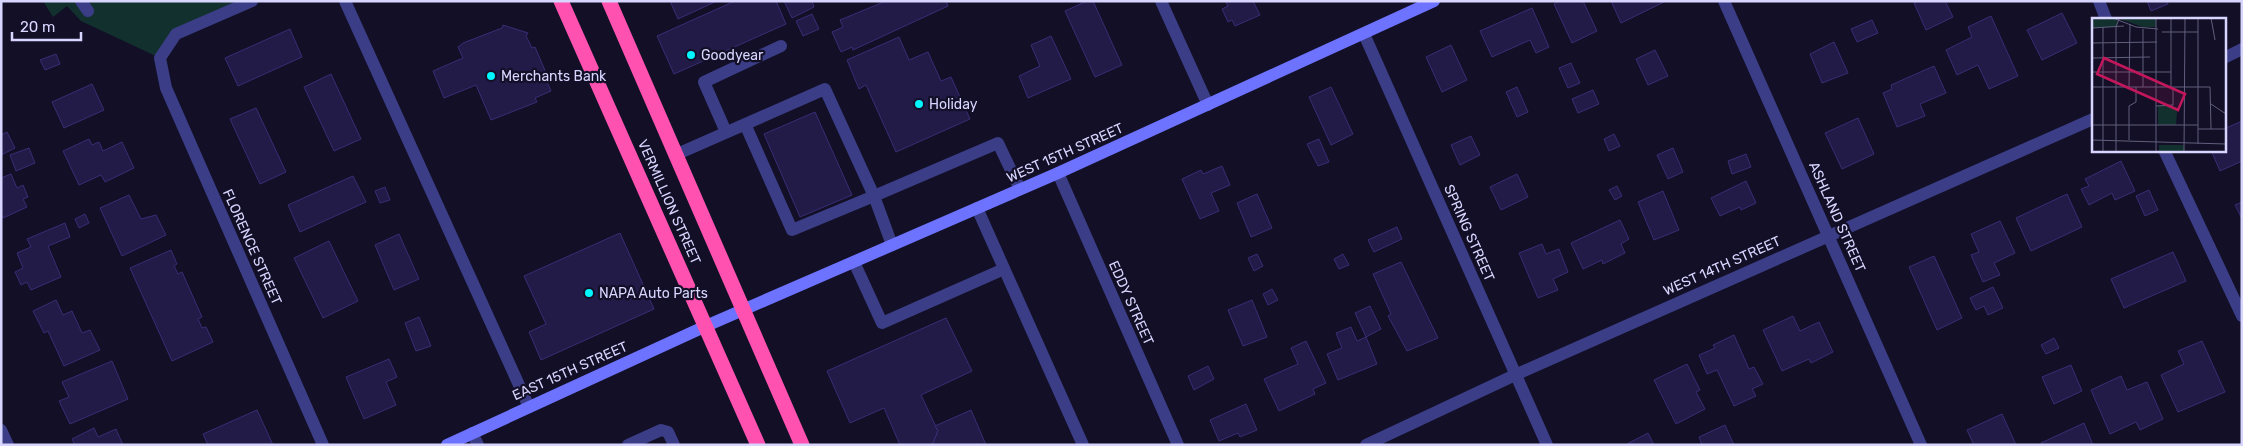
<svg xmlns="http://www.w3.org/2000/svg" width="2243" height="446" font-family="Rubik,sans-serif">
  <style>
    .green { fill: #12312e }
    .building { fill: #221b48; stroke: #372e74 }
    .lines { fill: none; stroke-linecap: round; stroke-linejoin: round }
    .lane { stroke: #3b3d86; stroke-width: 12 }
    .street { stroke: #3b3d86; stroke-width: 12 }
    .secondary { stroke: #6d73ff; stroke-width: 12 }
    .highway { stroke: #ff51af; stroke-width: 15 }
    .poi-dot { fill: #02f6ff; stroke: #120f27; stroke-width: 2 }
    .labels { text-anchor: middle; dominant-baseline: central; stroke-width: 4.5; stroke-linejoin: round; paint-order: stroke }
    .poi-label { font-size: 14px; fill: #d8d6ff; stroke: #120f27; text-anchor: start }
    .street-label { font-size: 14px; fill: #d8d6ff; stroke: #120f27 }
    .inset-road { fill: none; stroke: #615f7d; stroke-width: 1 }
    .view { fill: #c2185b; fill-opacity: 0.15; stroke: #c2185b; stroke-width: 2.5 }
    .inset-edge { fill: none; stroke: #d8d6ff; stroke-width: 2.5 }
  </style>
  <rect width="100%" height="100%" fill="#120f27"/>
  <path class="green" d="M43,1H252L176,34L160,58L81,21L67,6L53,17Z"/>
  <g class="building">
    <path d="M670,1H717L678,19Z"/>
    <path d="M735,1H776L786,24L674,74L657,36Z"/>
    <path d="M784,1H812L814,7L792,18Z"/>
    <path d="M886,1H946L948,6L853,50L852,47L841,52L832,32L843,27L840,20Z"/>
    <path d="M1087,1H1093L1122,65L1095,77L1065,11Z"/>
    <path d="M1225,1H1253L1260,15L1235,26L1232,20L1228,22L1222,9L1228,6Z"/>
    <path d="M1559,1H1583L1597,31L1572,43L1554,4Z"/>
    <path d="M1611,1H1666L1621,23Z"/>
    <path d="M1919,1H1945L1953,17L1926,30L1914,3Z"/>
    <path d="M2147,1H2167L2168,4L2151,11Z"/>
    <path d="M1532,8L1549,47L1536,53L1530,40L1492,57L1480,31Z"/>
    <path d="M2062,13L2077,43L2042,60L2027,30Z"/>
    <path d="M812,14L819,29L803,36L796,21Z"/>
    <path d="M1991,16L2018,76L1989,89L1978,65L1957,75L1946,50L1972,37L1968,27Z"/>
    <path d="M1872,20L1878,33L1857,42L1851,29Z"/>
    <path d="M503,25L528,33L526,36L532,48L535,47L549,80L547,82L551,91L535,98L537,102L491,120L476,85L444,98L433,71L463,58L458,47L463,43L502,28Z"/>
    <path d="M290,29L302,57L238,86L225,58Z"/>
    <path d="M1051,36L1071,79L1028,98L1019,76L1040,66L1031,45Z"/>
    <path d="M899,37L909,60L928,52L941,81L951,77L970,119L896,152L866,85L859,89L847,60Z"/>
    <path d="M1834,42L1848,73L1822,83L1810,54Z"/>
    <path d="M1451,45L1467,80L1442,92L1426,57Z"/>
    <path d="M1655,50L1668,76L1648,85L1636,59Z"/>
    <path d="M56,54L60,64L45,70L40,60Z"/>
    <path d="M1571,63L1580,83L1568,88L1559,68Z"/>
    <path d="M1934,66L1946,93L1920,104L1925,116L1897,127L1883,93L1892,89L1891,85Z"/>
    <path d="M331,74L361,139L334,151L304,87Z"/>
    <path d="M92,84L104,110L64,128L52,102Z"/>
    <path d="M1331,87L1353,134L1331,145L1309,97Z"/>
    <path d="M1517,87L1528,112L1517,117L1506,92Z"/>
    <path d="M1593,90L1599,104L1578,113L1572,99Z"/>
    <path d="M256,108L286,172L260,184L230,119Z"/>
    <path d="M815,112L852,195L800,217L764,134Z"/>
    <path d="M1858,118L1874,154L1842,169L1825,133Z"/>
    <path d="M2242,121V161L2220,171L2211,150H2224V124L2226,128Z"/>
    <path d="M7,132L15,148L1,155V135Z"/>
    <path d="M1614,134L1620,146L1609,151L1604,139Z"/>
    <path d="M1471,136L1480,155L1460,165L1451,145Z"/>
    <path d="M89,139L92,145L99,142L103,151L122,142L134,168L105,182L101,175L79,185L63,151Z"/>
    <path d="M1319,139L1329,162L1318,166L1307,144Z"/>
    <path d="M29,148L35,163L16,171L10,155Z"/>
    <path d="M1673,148L1683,172L1668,179L1657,155Z"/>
    <path d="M1746,154L1751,167L1732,174L1728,161Z"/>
    <path d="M2121,161L2135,191L2115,200L2112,193L2089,205L2081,189L2089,186L2085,179Z"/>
    <path d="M1222,166L1230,185L1211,193L1219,211L1200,219L1182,179L1201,170L1203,174Z"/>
    <path d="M11,174L17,188L23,185L28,197L23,199L27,207L3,218L1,214V178Z"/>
    <path d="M1517,174L1528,197L1501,210L1490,187Z"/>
    <path d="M353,176L366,202L300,232L288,205Z"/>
    <path d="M1746,181L1756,203L1741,210L1740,207L1720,216L1711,198Z"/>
    <path d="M1617,186L1622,196L1615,200L1609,190Z"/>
    <path d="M385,187L390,200L380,203L375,191Z"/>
    <path d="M2149,190L2158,210L2145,216L2136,196Z"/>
    <path d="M1663,191L1679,230L1654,240L1638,202Z"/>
    <path d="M1257,194L1272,228L1251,237L1237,203Z"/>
    <path d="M2067,194L2082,227L2031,251L2016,218Z"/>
    <path d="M129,195L141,219L156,215L166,235L122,256L100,208Z"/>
    <path d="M2242,202V219L2235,205Z"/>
    <path d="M85,214L89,223L79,228L75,219Z"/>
    <path d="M1620,220L1629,239L1621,244L1625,253L1603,264L1602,260L1583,269L1571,243Z"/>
    <path d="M2000,221L2015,253L1994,263L2000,275L1983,282L1971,255L1979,252L1971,234Z"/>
    <path d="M65,223L70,237L48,246L61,277L31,290L27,282L21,285L15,272L23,268L17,253L31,247L27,239Z"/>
    <path d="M1397,227L1402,239L1374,252L1368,240Z"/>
    <path d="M620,233L654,309L541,360L529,332L546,324L524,276Z"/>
    <path d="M399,234L419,279L394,290L375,245Z"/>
    <path d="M329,241L358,301L323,318L294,258Z"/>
    <path d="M1542,244L1546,254L1559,249L1568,272L1553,279L1558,290L1538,298L1519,253Z"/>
    <path d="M171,250L177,264L174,266L178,274L182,272L202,317L198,319L202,328L206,327L213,342L172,361L130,268Z"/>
    <path d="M2173,252L2186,281L2124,308L2111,279Z"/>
    <path d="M1257,254L1263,266L1254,271L1248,258Z"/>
    <path d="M1343,254L1349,265L1339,269L1334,259Z"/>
    <path d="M1934,256L1962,318L1937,330L1909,267Z"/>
    <path d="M1401,262L1438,338L1407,351L1388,316L1391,314L1373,274Z"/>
    <path d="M1993,287L2003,308L1988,315L1984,306L1976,310L1970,298Z"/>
    <path d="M1272,289L1278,300L1268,305L1263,294Z"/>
    <path d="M56,300L63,315L72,311L82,333L90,330L100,350L64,366L48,331L44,333L33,311Z"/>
    <path d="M1252,300L1267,337L1243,346L1228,310Z"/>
    <path d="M1370,306L1381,329L1366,337L1355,313Z"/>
    <path d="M1793,316L1800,331L1819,322L1833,352L1811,363L1809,359L1782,371L1763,330Z"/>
    <path d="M419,317L431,346L416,351L405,323Z"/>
    <path d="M946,318L972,371L921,395L938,431L932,445H900L884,408L850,423L827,371Z"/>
    <path d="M1351,327L1357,341L1366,337L1377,364L1338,380L1327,354L1342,348L1336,333Z"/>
    <path d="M1734,335L1749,369L1754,367L1763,384L1752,389L1756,396L1734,406L1717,370L1707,374L1699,355L1715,348L1713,345Z"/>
    <path d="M2054,338L2059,348L2046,354L2041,345Z"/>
    <path d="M1306,341L1326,383L1313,389L1315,394L1279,411L1264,379L1298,364L1291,348Z"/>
    <path d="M2202,341L2225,392L2178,412L2161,375L2184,364L2178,351Z"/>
    <path d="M389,359L397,377L386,382L396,405L364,419L346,377Z"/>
    <path d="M112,361L128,399L70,424L59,401L69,397L62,382Z"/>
    <path d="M1687,364L1700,390L1696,392L1705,409L1676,424L1654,380Z"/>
    <path d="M2071,365L2082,391L2054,404L2042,377Z"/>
    <path d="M1208,366L1214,379L1194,390L1188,376Z"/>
    <path d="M2121,376L2127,390L2147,382L2163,419L2140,430L2136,422L2110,434L2091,390Z"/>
    <path d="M1246,404L1257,430L1240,437L1238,433L1219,441L1210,420Z"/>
    <path d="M257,410L273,445H208L203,434Z"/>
    <path d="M971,410L986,445H932L938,431L935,426Z"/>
    <path d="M2002,414L2016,445H1974L1967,430Z"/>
    <path d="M2084,423L2093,445H2041V443Z"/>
    <path d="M1725,425L1734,445H1702L1699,437Z"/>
    <path d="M94,428L98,437L116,429L123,445H75L72,439Z"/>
    <path d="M1648,433L1654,445H1628L1627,444Z"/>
  </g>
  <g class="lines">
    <g class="lane">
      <path d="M81,1L88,11"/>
      <path d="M345,1L529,407"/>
      <path d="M726,132L704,82L781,46"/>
      <path d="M675,155L825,89L874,196L792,230L745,124"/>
      <path d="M977,208L1083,445"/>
      <path d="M892,245L874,196L998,143L1020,189"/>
      <path d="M854,262L882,323L1004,269"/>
      <path d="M472,433L478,445"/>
      <path d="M628,445L661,430L668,432L674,445"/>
    </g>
    <g class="street">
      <path d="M252,1L176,34L160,58L166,88L323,445"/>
      <path d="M1161,1L1208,105"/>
      <path d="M1724,1L1921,445"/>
      <path d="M2099,1L2106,19"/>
      <path d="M1364,34L1547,445"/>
      <path d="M2224,58L2242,49"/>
      <path d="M2164,150L2242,316"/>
      <path d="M1058,173L1178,445"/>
      <path d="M1,430L8,445"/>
      <path d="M1366,445L1515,375L2093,119"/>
    </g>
    <path class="secondary" d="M447,445L706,326L1058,173L1434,1"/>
    <g class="highway">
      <path d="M561,1L758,445"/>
      <path d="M609,1L802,445"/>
    </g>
  </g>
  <g class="poi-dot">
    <circle cx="691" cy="55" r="5"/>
    <circle cx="491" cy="76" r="5"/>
    <circle cx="919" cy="104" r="5"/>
    <circle cx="589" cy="293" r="5"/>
  </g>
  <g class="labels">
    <g class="poi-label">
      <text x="701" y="55">Goodyear</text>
      <text x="501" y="76">Merchants Bank</text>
      <text x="929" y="104">Holiday</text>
      <text x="599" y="293">NAPA Auto Parts</text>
    </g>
    <g class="street-label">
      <text transform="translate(1065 153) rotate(-24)">WEST 15TH STREET</text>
      <text transform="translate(669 202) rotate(66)">VERMILLION STREET</text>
      <text transform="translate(1837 217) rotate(66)">ASHLAND STREET</text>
      <text transform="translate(1469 233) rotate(66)">SPRING STREET</text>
      <text transform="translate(252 247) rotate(66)">FLORENCE STREET</text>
      <text transform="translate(1722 266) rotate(-24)">WEST 14TH STREET</text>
      <text transform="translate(1131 303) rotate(66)">EDDY STREET</text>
      <text transform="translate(570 371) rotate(-24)">EAST 15TH STREET</text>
    </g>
  </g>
  <g transform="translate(2092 18)">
    <rect width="134" height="134" fill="#120f27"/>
    <path d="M0,0H21L26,3L24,9L0,10ZM25,0H64V9H51ZM81,87L85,93L84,107H66V88ZM67,127H92V134H67Z" fill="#12312e"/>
    <path class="inset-road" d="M21,0L44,9L66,11M64,0V134M79,0V69M119,0L123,22M11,9V134M0,10L32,8M70,14H106M0,25L65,24M0,40L58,39M0,54H79M0,69H118L119,111M37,69L38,6M51,69V11M119,86L134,96M64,88L81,87V69M0,107H106M106,111H134M0,122L134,126M37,122V88L44,84V69M106,126V0M24,134V9L27,1M92,134L93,0"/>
    <path class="view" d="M12,40L93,76L86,92L5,56Z"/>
    <rect width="134" height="134" class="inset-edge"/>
  </g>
  <rect width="2243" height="446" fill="none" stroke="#d8d6ff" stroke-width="5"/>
  <path d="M12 32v8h69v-8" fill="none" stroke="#d8d6ff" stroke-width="2.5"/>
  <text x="20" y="32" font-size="15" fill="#d8d6ff" stroke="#120f27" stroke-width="4" paint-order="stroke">20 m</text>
</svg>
